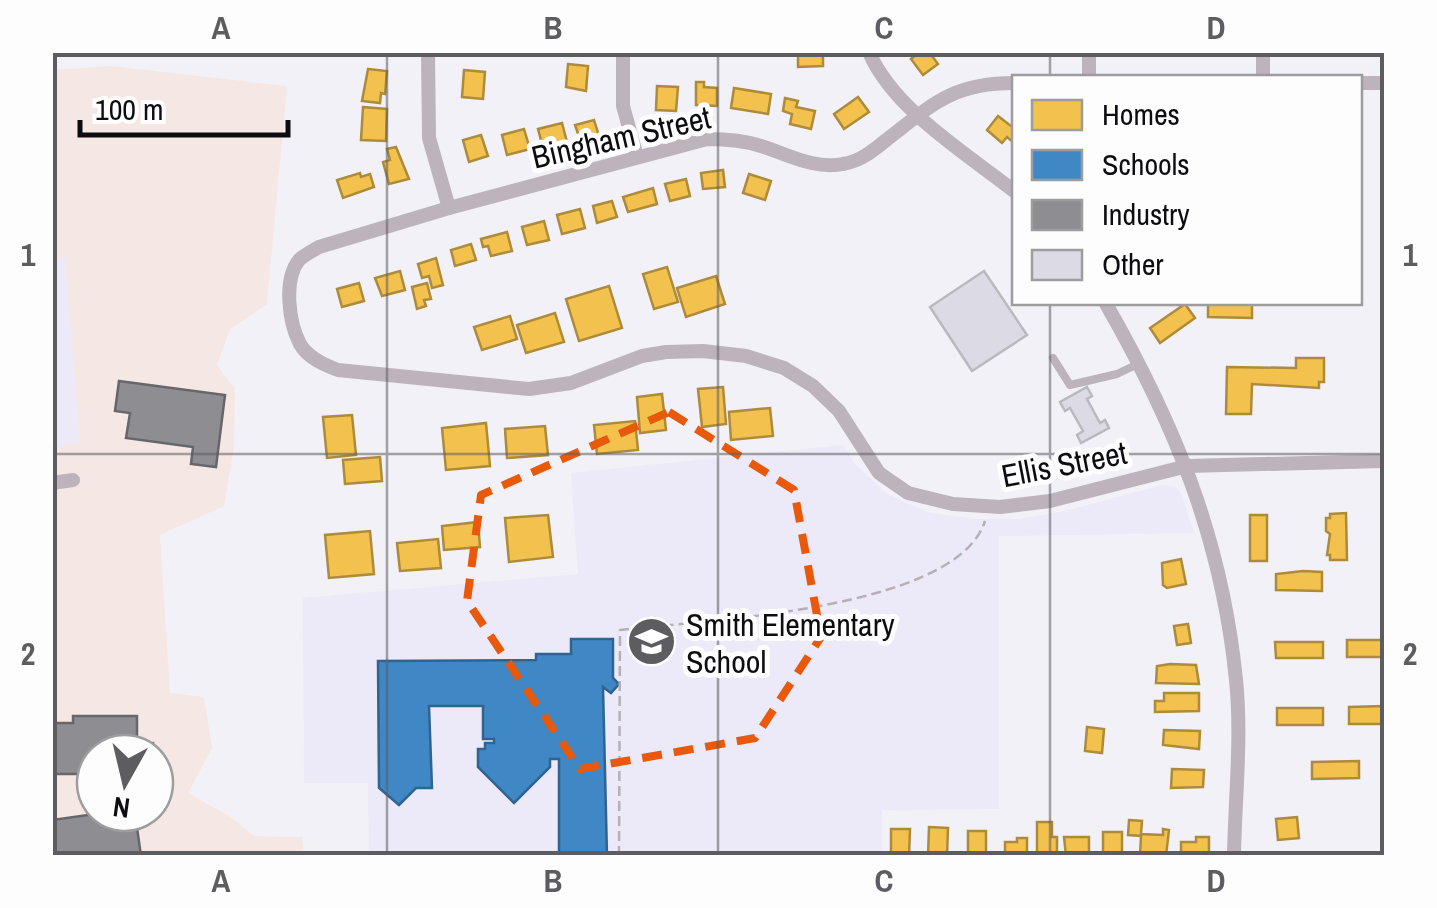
<svg xmlns="http://www.w3.org/2000/svg" width="1437" height="908" font-family="'Archivo Narrow',sans-serif">
  <style>
    .industrial { fill: #f5e8e4; fill-rule: evenodd }
    .education { fill: #ece9f8 }
    .homes { fill: #f2c14e; stroke: #ad8b3b; stroke-width: 2.5 }
    .schools { fill: #3f88c5; stroke: #30638f; stroke-width: 2.5 }
    .industry { fill: #8d8d92; stroke: #67666b; stroke-width: 2.5 }
    .building { fill: #dcdae4; stroke: #bab9be; stroke-width: 2.5 }
    .lines { fill: none; stroke-linecap: round; stroke-linejoin: round }
    .path { stroke: #b6b0b6; stroke-width: 2.5; stroke-dasharray: 10 5; stroke-linecap: butt }
    .service { stroke: #bcb3bc; stroke-width: 8 }
    .minor { stroke: #bcb3bc; stroke-width: 14 }
    .marked { fill: none; stroke: #e8590c; stroke-width: 8; stroke-dasharray: 20 12; stroke-linejoin: round }
    .grid { fill: none; stroke: #5d5c61; stroke-width: 2.5; stroke-opacity: 0.55 }
    .labels { text-anchor: middle; dominant-baseline: central; stroke-width: 10; stroke-linejoin: round; paint-order: stroke }
    .street-label { font-size: 32px; fill: #0d0c10; stroke: #fdfdfd }
    .poi-label { font-size: 32px; fill: #0d0c10; stroke: #fdfdfd; text-anchor: start }
    .neatline { fill: none; stroke: #5d5c61; stroke-width: 4 }
    .grid-label { font-size: 32px; text-anchor: middle; font-weight: bold; fill: #5d5c61 }
  </style>
  <rect width="100%" height="100%" fill="#f2f1f7"/>
  <path class="industrial" d="M110,66L287,86L267,304L230,329L217,365L235,389L234,447L224,506L160,535L170,693L204,697L212,748L188,793L231,817L254,836L302,837L304,855L53,856V70ZM95,753H155V813H95Z"/>
  <g class="education">
    <path d="M53,257H65L80,444L62,445L53,450Z"/>
    <path d="M843,445L855,464L887,494L927,512L973,519H1020L1065,511L1163,485L1175,487L1181,493L1194,533L999,536V809L882,810V855H369L368,783H304L303,598L578,574L571,473Z"/>
  </g>
  <g class="homes">
    <path d="M798,52H823V66L798,67Z"/>
    <path d="M919,52H929L938,64L923,75L911,59Z"/>
    <path d="M568,64L588,66L586,91L566,87Z"/>
    <path d="M368,69L387,71L385,94L381,93L380,103L362,101Z"/>
    <path d="M464,70L485,72L483,99L462,97Z"/>
    <path d="M696,82H704V87L717,88V106L696,105Z"/>
    <path d="M657,86L678,87L676,111L656,110Z"/>
    <path d="M734,88L771,94L768,114L731,108Z"/>
    <path d="M858,97L869,112L844,129L834,114Z"/>
    <path d="M785,98L798,101L796,107L815,111L811,129L790,124L792,114L783,111Z"/>
    <path d="M363,107L387,109L386,141L361,140Z"/>
    <path d="M998,116L1011,126L1014,124V143L1007,137L1002,143L987,130Z"/>
    <path d="M594,120L599,136L581,142L575,125Z"/>
    <path d="M562,123L567,142L543,148L538,129Z"/>
    <path d="M524,129L530,149L507,155L502,135Z"/>
    <path d="M481,135L488,156L469,162L463,140Z"/>
    <path d="M396,147L409,179L389,184L383,162L390,160L387,149Z"/>
    <path d="M723,170L725,187L703,189L701,173Z"/>
    <path d="M360,173L361,177L370,174L374,187L343,198L337,180Z"/>
    <path d="M749,174L771,181L765,200L743,193Z"/>
    <path d="M686,179L690,196L670,201L665,184Z"/>
    <path d="M653,188L657,204L628,212L623,197Z"/>
    <path d="M612,201L617,217L597,223L593,206Z"/>
    <path d="M580,209L585,228L562,234L557,215Z"/>
    <path d="M544,221L549,240L527,245L522,227Z"/>
    <path d="M507,232L512,251L491,256L488,246L483,247L481,239Z"/>
    <path d="M471,244L476,260L455,266L451,250Z"/>
    <path d="M436,258L443,285L432,288L429,276L422,278L418,264Z"/>
    <path d="M667,267L678,302L654,309L643,274Z"/>
    <path d="M400,271L405,290L382,296L375,278Z"/>
    <path d="M716,276L725,304L686,317L677,288Z"/>
    <path d="M359,283L364,301L342,307L337,289Z"/>
    <path d="M427,283L431,299L424,300L426,306L417,309L412,287Z"/>
    <path d="M609,286L622,328L579,341L566,299Z"/>
    <path d="M1208,302H1252V318L1208,317Z"/>
    <path d="M1185,304L1195,318L1160,343L1150,328Z"/>
    <path d="M555,313L564,342L526,353L517,325Z"/>
    <path d="M510,316L517,339L482,350L474,327Z"/>
    <path d="M1296,358H1324V382H1319V388L1252,384L1251,414H1226L1227,367L1296,368Z"/>
    <path d="M723,387L726,424L702,427L698,389Z"/>
    <path d="M662,394L666,430L640,433L637,397Z"/>
    <path d="M770,408L773,436L731,440L729,412Z"/>
    <path d="M352,415L356,455L327,458L323,417Z"/>
    <path d="M635,421L638,450L597,454L594,425Z"/>
    <path d="M486,423L490,466L446,470L442,428Z"/>
    <path d="M545,426L548,455L507,458L505,429Z"/>
    <path d="M380,457L382,481L345,484L343,460Z"/>
    <path d="M1346,513L1347,560H1330V555H1327L1330,534L1326,531V518H1330V514Z"/>
    <path d="M548,515L553,557L509,562L505,518Z"/>
    <rect x="1250" y="515" width="17" height="46"/>
    <path d="M478,522L480,547L444,550L442,526Z"/>
    <path d="M370,531L374,574L329,578L325,535Z"/>
    <path d="M438,539L441,568L400,571L397,543Z"/>
    <path d="M1181,559L1186,584L1167,588L1163,585L1162,563Z"/>
    <path d="M1303,571L1322,572V591L1276,590V574Z"/>
    <path d="M1188,624L1191,643L1177,645L1174,626Z"/>
    <rect x="1347" y="640" width="37" height="17"/>
    <path d="M1275,642H1323V658H1276Z"/>
    <path d="M1170,664L1196,665L1199,684L1156,683L1157,666Z"/>
    <path d="M1164,693H1199V711L1155,712V701H1164Z"/>
    <path d="M1384,706V724H1349V707Z"/>
    <rect x="1277" y="708" width="46" height="17"/>
    <path d="M1087,727L1104,729L1102,753L1085,751Z"/>
    <path d="M1164,730L1200,731L1199,749L1163,745Z"/>
    <path d="M1359,761V778L1312,779V762Z"/>
    <path d="M1172,769L1204,770L1203,787L1171,788Z"/>
    <path d="M1297,817L1299,838L1278,840L1276,819Z"/>
    <path d="M1129,820L1142,821L1141,834L1163,835V829L1169,830L1166,856H1140L1141,836L1128,835Z"/>
    <path d="M1037,822H1052V837H1057V856H1037Z"/>
    <path d="M929,827L948,828L947,856H928Z"/>
    <path d="M891,829H910L909,856H891Z"/>
    <rect x="968" y="831" width="18" height="25"/>
    <rect x="1103" y="832" width="19" height="24"/>
    <path d="M1064,837H1089V854L1066,856Z"/>
    <path d="M1196,837H1209V853L1181,856V842H1196Z"/>
    <path d="M1017,838H1027V856H1005V842H1017Z"/>
  </g>
  <path class="schools" d="M571,639H613V678L619,684L611,693L603,687L607,856H559V759H550V767L514,803L478,767V749H485V743H494V739H483V706H429L432,788H416L399,805L379,788L378,661L536,660V654H571Z"/>
  <g class="industry">
    <path d="M119,381L225,395L216,467L191,464L193,447L126,438L130,413L115,411Z"/>
    <path d="M73,716H137V744L153,743V753H95V774H52V723H73Z"/>
    <path d="M102,813H135L141,856H52V820Z"/>
  </g>
  <g class="building">
    <path d="M984,271L1027,335L972,371L930,307Z"/>
    <path d="M1087,387L1092,396L1087,399L1100,423L1105,420L1109,428L1081,443L1077,435L1083,431L1070,408L1065,411L1060,402Z"/>
  </g>
  <g class="lines">
    <path class="path" d="M619,856L620,630C702,620 956,611 985,521"/>
    <path class="service" d="M1053,358L1070,385L1117,374L1140,363"/>
    <g class="minor">
      <path d="M428,52L429,138L449,208"/>
      <path d="M623,52V106L637,157"/>
      <path d="M869,52C893,109 967,154 1014,191"/>
      <path d="M1089,78V52"/>
      <path d="M1263,78V52"/>
      <path d="M1014,83C955,83 935,102 890,137C875,149 862,161 843,164C815,170 787,154 761,146C743,140 725,139 707,139L449,208L319,247C312,251 304,255 299,260C283,280 289,323 300,344C308,358 324,365 338,370L529,389L571,383L642,356L666,352L703,351L746,356L784,368L813,386L839,411L879,473L908,493L953,504L1000,507L1050,501L1187,466L1384,461"/>
      <path d="M1360,83H1384"/>
      <path d="M1105,302C1175,424 1222,539 1236,680C1242,736 1235,799 1234,856"/>
      <path d="M52,483L73,480"/>
    </g>
  </g>
  <path class="marked" d="M669,412L794,490L821,637L755,738L580,769L467,601L481,495Z"/>
  <path class="grid" d="M387,52V856M718,52V856M1050,52V78M1050,302V856M52,454H1384"/>
  <defs>
    <symbol id="school-disc" viewBox="-11 -11 22 22"><circle r="9.5" fill="#5d5c61" stroke="#fdfdfd"/><path d="M0-5L7-2L0 1L-7-2ZM-4 1L0 2.5L4 1V4Q0 6-4 4Z" fill="#fff"/></symbol>
  </defs>
  <g fill-rule="evenodd">
    <use href="#school-disc" x="624" y="614" width="55" height="55"/>
  </g>
  <g class="labels">
    <g class="street-label">
      <text transform="translate(621 137) rotate(-13)">Bingham Street</text>
      <text transform="translate(1064 464) rotate(-11)">Ellis Street</text>
    </g>
    <g class="poi-label">
      <text x="686" y="624">Smith Elementary<tspan x="686" dy="37">School</tspan></text>
    </g>
  </g>
  <rect width="1437" height="908" fill="none" stroke="#fdfdfd" stroke-width="110"/>
  <rect x="1012" y="75" width="350" height="230" fill="#fdfdfd" stroke="#9d9d9e" stroke-width="2.5"/>
  <rect x="1032" y="100" width="50" height="30" fill="#f2c14e" stroke="#9d9d9e" stroke-width="2.5"/>
  <text x="1102" y="125" font-size="30" fill="#0d0c10">Homes</text>
  <rect x="1032" y="150" width="50" height="30" fill="#3f88c5" stroke="#9d9d9e" stroke-width="2.5"/>
  <text x="1102" y="175" font-size="30" fill="#0d0c10">Schools</text>
  <rect x="1032" y="200" width="50" height="30" fill="#8d8d92" stroke="#9d9d9e" stroke-width="2.5"/>
  <text x="1102" y="225" font-size="30" fill="#0d0c10">Industry</text>
  <rect x="1032" y="250" width="50" height="30" fill="#dcdae4" stroke="#9d9d9e" stroke-width="2.5"/>
  <text x="1102" y="275" font-size="30" fill="#0d0c10">Other</text>
  <g transform="translate(125 783) rotate(188)"><circle r="48" fill="#fdfdfd" stroke="#9d9d9e" stroke-width="2.5"/>
  <path d="M0-8L18 38L0 25L-18 38Z" fill="#5d5c61"/>
  <text y="-15" font-size="28" font-weight="bold" text-anchor="middle" fill="#0d0c10">N</text>
  </g>
  <path d="M80 120v15h208v-15" fill="none" stroke="#0d0c10" stroke-width="5"/>
  <text x="95" y="120" font-size="30" fill="#0d0c10" stroke="#fdfdfd" stroke-width="8" paint-order="stroke">100 m</text>
  <rect x="55" y="55" width="1327" height="798" class="neatline"/>
  <g class="grid-label">
    <text x="221" y="39">A</text>
    <text x="553" y="39">B</text>
    <text x="884" y="39">C</text>
    <text x="1216" y="39">D</text>
    <text x="28" y="266">1</text>
    <text x="1410" y="266">1</text>
    <text x="28" y="665">2</text>
    <text x="1410" y="665">2</text>
    <text x="221" y="892">A</text>
    <text x="553" y="892">B</text>
    <text x="884" y="892">C</text>
    <text x="1216" y="892">D</text>
  </g>
</svg>
